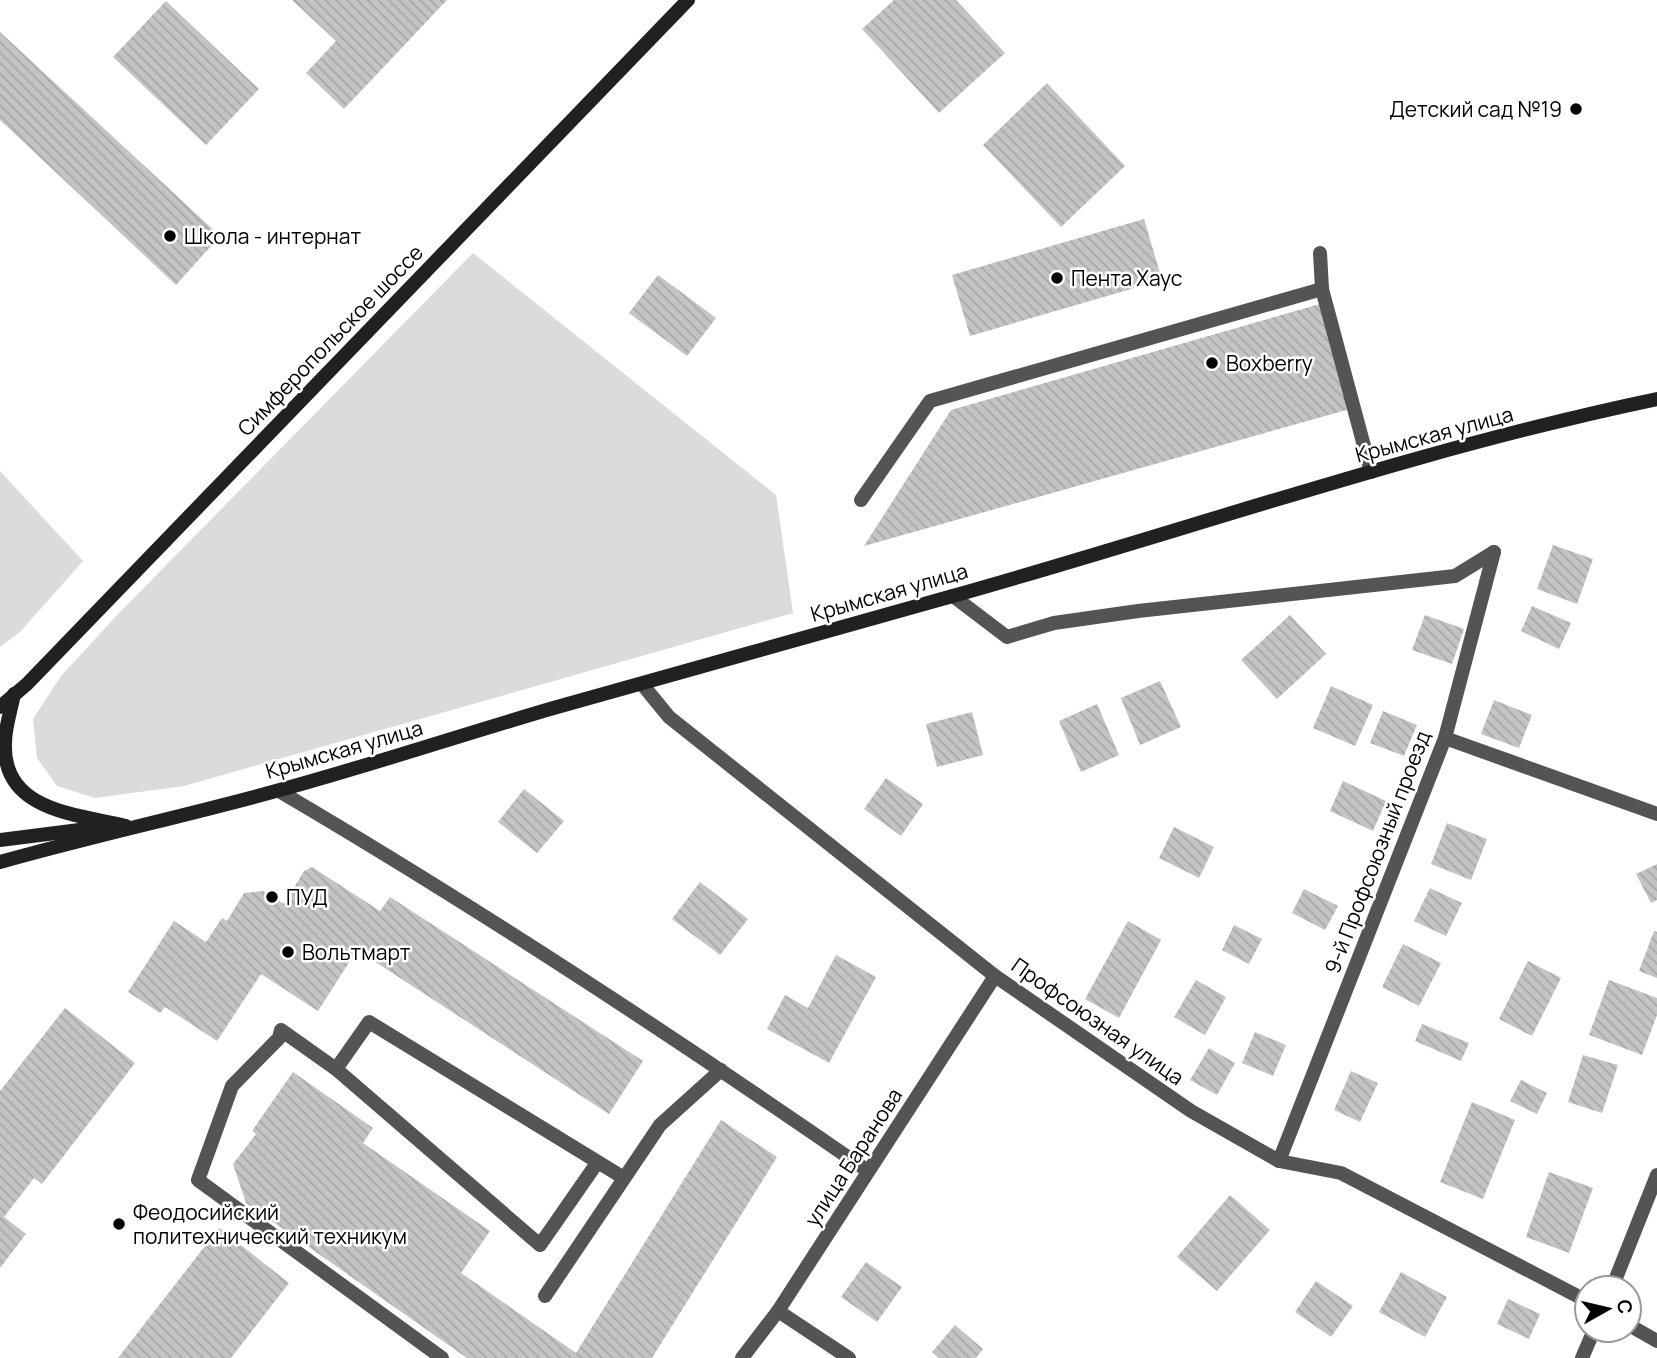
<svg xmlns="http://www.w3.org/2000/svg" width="1657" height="1358" font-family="Manrope,sans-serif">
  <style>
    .park { fill: #dbdbdb }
    .building { fill: url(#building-back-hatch) }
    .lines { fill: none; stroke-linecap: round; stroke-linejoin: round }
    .service { stroke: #545454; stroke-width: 14 }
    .minor { stroke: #545454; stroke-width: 14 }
    .secondary { stroke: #212121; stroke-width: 14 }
    .poi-dot { fill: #000; stroke: #fff; stroke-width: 2.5 }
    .labels { text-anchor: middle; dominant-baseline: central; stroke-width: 5; stroke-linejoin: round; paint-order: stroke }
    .poi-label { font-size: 21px; fill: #000; stroke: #fff; text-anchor: start }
    .street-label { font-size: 21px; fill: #000; stroke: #fff }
  </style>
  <defs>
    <pattern id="building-back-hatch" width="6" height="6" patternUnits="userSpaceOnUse" patternTransform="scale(1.75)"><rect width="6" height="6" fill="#c4c4c4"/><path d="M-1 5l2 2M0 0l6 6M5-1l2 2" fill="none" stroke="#a7a7a7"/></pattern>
  </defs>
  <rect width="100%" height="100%" fill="#fff"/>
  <g class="park">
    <path d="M473,253L776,495L793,613L184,786L95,798L57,786L37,758L33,719L61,676L120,612Z"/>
    <path d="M0,471L83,561L20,632L0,647Z"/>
  </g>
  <g class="building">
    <path d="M292,0H447L344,109L306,73L336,41Z"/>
    <path d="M894,0H956L1005,53L939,113L862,29Z"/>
    <path d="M166,1L259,89L206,145L113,57Z"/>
    <path d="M0,32L220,236L176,285L0,120Z"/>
    <path d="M1047,83L1125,166L1061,227L983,145Z"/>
    <path d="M1144,219L1162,280L970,336L952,275Z"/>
    <path d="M658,275L716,318L687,356L629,313Z"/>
    <path d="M1320,304L1350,409L864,546L951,410Z"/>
    <path d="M1553,545L1593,559L1577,604L1537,589Z"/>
    <path d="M1532,606L1571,623L1559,649L1521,631Z"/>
    <path d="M1290,615L1326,654L1277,699L1241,660Z"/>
    <path d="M1425,615L1464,629L1452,664L1412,650Z"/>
    <path d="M1160,681L1181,727L1140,745L1121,698Z"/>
    <path d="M1331,686L1373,705L1355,746L1313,728Z"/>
    <path d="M1494,700L1532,715L1519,748L1481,734Z"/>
    <path d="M1097,704L1119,755L1081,772L1059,721Z"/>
    <path d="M1383,711L1417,725L1404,756L1370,743Z"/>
    <path d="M972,712L983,755L937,767L926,724Z"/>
    <path d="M886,778L923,804L901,836L864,809Z"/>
    <path d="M1343,781L1386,801L1373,831L1330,811Z"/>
    <path d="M524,789L564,821L537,853L498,822Z"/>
    <path d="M1447,823L1487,839L1471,880L1431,864Z"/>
    <path d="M1174,827L1214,847L1199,878L1159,858Z"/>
    <path d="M1657,864V900L1651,903L1636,874Z"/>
    <path d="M312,867L380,911L390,897L643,1061L609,1114L357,950L318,1011L261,974L217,1041L165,1007L160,1013L128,992L174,921L206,942L222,918L227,921L244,893L263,891L284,904L304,871Z"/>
    <path d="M700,882L748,919L720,955L672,919Z"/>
    <path d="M1430,888L1462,903L1446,936L1414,921Z"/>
    <path d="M1304,889L1338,906L1325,930L1292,913Z"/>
    <path d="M1128,921L1161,940L1119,1018L1085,999Z"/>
    <path d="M1234,925L1262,939L1249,964L1222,950Z"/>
    <path d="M1654,931L1657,932V978L1639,971Z"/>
    <path d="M1403,944L1441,963L1419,1006L1382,987Z"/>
    <path d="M836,955L876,977L829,1063L767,1029L785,995L808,1008Z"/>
    <path d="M1528,961L1561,978L1532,1036L1499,1019Z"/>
    <path d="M1196,980L1226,997L1205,1035L1174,1017Z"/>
    <path d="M1609,980L1657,998V1015L1642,1055L1589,1035Z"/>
    <path d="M65,1008L135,1063L42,1184L34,1178L4,1217L26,1234L0,1268V1091Z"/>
    <path d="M1422,1024L1469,1043L1461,1061L1415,1041Z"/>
    <path d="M1255,1032L1286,1045L1273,1076L1242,1063Z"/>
    <path d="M1209,1048L1235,1063L1217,1095L1190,1080Z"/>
    <path d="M1583,1055L1618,1065L1602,1113L1568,1102Z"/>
    <path d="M1351,1071L1378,1083L1360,1122L1334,1110Z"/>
    <path d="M293,1072L373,1128L363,1143L490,1231L461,1273L576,1353L721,1120L777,1157L652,1358H467L246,1203L233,1164L256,1134L252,1131Z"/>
    <path d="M1521,1080L1547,1093L1537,1114L1510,1101Z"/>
    <path d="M1472,1102L1515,1120L1483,1199L1440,1182Z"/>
    <path d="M1549,1172L1593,1188L1569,1253L1526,1237Z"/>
    <path d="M1230,1195L1270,1230L1217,1291L1177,1257Z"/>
    <path d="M219,1228L289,1283L231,1358H118Z"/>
    <path d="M866,1262L902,1287L877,1322L841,1297Z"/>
    <path d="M1401,1272L1447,1297L1425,1337L1379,1312Z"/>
    <path d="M1316,1281L1353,1306L1331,1337L1295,1312Z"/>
    <path d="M1508,1299L1540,1314L1529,1339L1497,1324Z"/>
    <path d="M955,1325L983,1349L976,1358H939L932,1352Z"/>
  </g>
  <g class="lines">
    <g class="service">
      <path d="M1320,253L1322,289"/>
      <path d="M861,500L930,401L1322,289L1371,472"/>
      <path d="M953,596L1007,637L1054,623L1138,611L1455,576L1494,552"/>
      <path d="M279,791C480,909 676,1038 868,1171"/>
      <path d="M336,1069L281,1030L279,1038L232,1086L198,1180L442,1358"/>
      <path d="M597,1163L540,1245L336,1069L369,1022L624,1178"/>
      <path d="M545,1296L660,1125L721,1070"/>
      <path d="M778,1311L849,1358"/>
    </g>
    <g class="minor">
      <path d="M642,684L669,717L995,976L1191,1111L1279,1161L1341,1173L1587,1301"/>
      <path d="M1445,738L1657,814"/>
      <path d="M1279,1161L1445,738L1494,552"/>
      <path d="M1612,1288L1657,1175"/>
      <path d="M1629,1325L1657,1341"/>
      <path d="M742,1358L778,1311L995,976"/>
      <path d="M1582,1358L1594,1330"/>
    </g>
    <g class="secondary">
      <path d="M14,694C11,710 5,727 5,743C2,811 76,814 126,826"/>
      <path d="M0,707L27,684L688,0"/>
      <path d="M0,840L95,828"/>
      <path d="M0,862C92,836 185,816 276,791C368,766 458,736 550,709C683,671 816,635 949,597C1185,531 1417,449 1657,399"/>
    </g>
  </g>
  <g class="poi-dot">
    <circle cx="1576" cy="109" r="7"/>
    <circle cx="170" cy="236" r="7"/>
    <circle cx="1057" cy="278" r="7"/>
    <circle cx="1212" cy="363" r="7"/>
    <circle cx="272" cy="897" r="7"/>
    <circle cx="288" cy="952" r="7"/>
    <circle cx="119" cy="1224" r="7"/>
  </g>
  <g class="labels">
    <g class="poi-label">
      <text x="1562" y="109" text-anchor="end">Детский сад №19</text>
      <text x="184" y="236">Школа - интернат</text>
      <text x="1071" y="278">Пента Хаус</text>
      <text x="1226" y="363">Boxberry</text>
      <text x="286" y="897">ПУД</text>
      <text x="302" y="952">Вольтмарт</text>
      <text x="133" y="1212">Феодосийский<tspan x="133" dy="24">политехнический техникум</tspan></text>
    </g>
    <g class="street-label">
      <text transform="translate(330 340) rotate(-46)">Симферопольское шоссе</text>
      <text transform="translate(1434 434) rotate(-15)">Крымская улица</text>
      <text transform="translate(889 592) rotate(-16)">Крымская улица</text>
      <text transform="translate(344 749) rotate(-16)">Крымская улица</text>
      <text transform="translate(1377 852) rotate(-69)">9-й Профсоюзный проезд</text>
      <text transform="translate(1098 1021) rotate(35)">Профсоюзная улица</text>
      <text transform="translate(853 1157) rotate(-57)">улица Баранова</text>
    </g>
  </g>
  <g transform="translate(1608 1309) rotate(82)"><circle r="33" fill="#ffffff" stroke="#999999" stroke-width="2"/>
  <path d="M0-5L12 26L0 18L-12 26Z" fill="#000000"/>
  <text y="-10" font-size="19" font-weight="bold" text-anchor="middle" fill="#000000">С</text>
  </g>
</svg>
